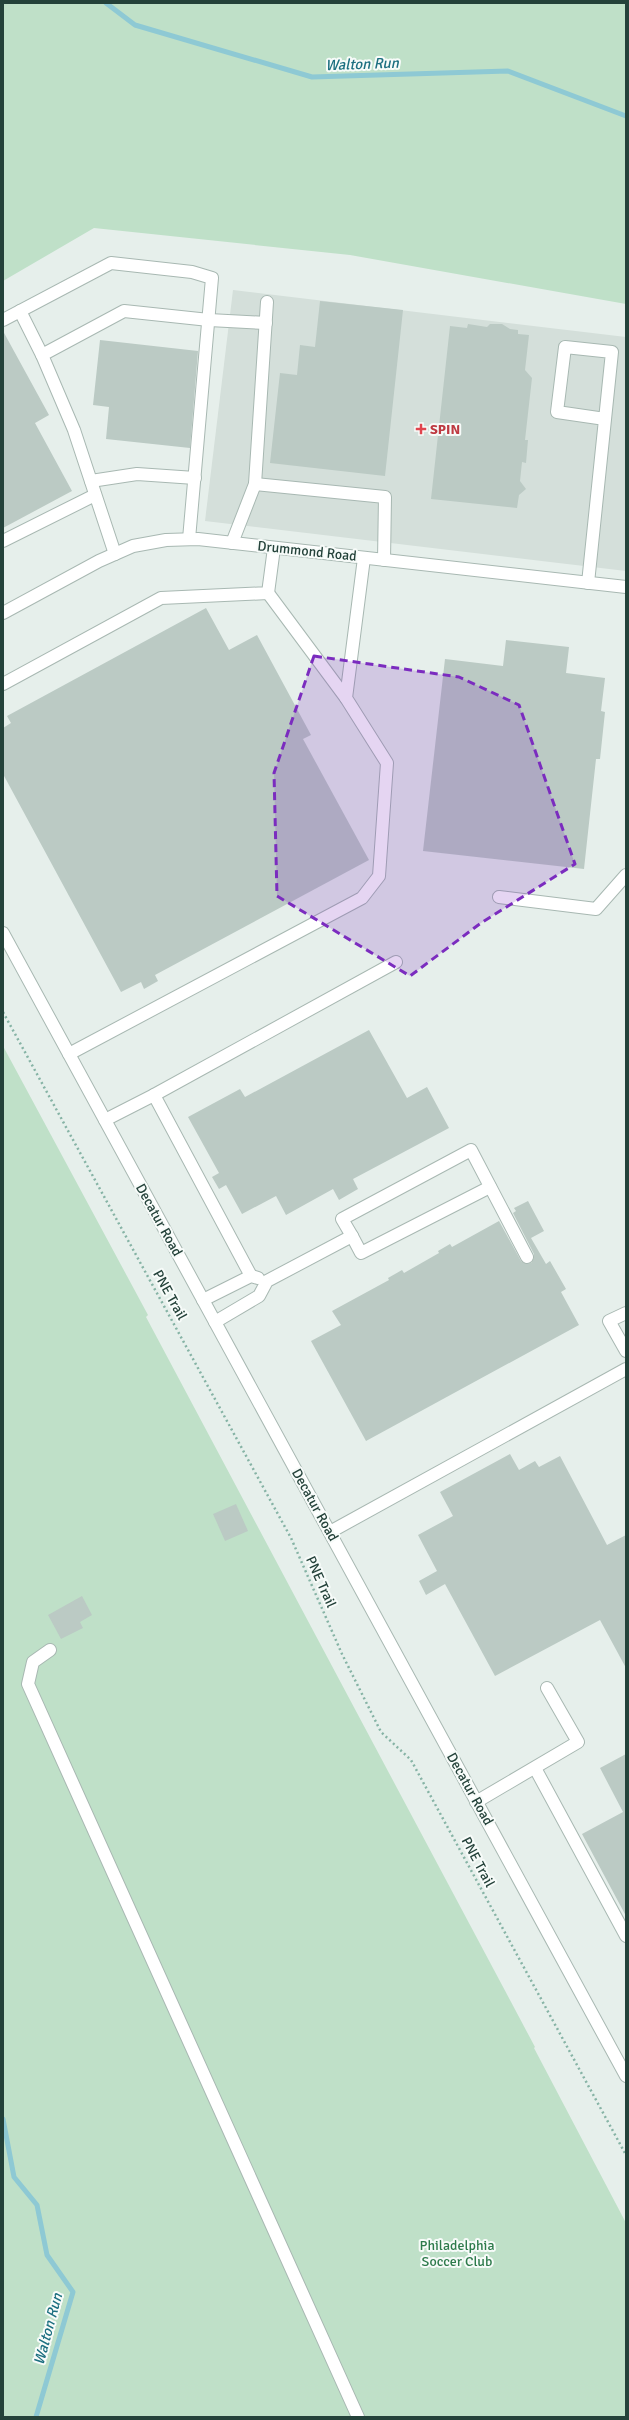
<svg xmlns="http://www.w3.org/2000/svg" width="629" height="2420" font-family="Signika,sans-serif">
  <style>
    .built { fill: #d4dfda }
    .green { fill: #bfe0c8 }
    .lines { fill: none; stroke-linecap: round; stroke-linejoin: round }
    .stream { stroke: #8ec9d4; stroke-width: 5 }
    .building { fill: #bbcac4 }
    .minor-casing { stroke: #a8b8b2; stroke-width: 14 }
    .path { stroke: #86b3a5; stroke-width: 2.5; stroke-dasharray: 2 3; stroke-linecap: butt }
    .minor { stroke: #fff; stroke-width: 12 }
    .marked { fill: #7b2cbf; fill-opacity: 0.2; stroke: #7b2cbf; stroke-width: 3; stroke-dasharray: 8 5; stroke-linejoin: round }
    .health-dot { fill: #e0444e; stroke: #f7fbf9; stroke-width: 1.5 }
    .labels { text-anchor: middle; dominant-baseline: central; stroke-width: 4; stroke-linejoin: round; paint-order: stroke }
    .health-label { font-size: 14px; font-weight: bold; fill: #be3a42; stroke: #f7fbf9; text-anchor: start }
    .street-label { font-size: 14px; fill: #24423a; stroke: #f7fbf9 }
    .park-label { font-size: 14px; fill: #2d7a4b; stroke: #f7fbf9 }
    .water-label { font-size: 15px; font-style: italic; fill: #1c6f80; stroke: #f7fbf9 }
  </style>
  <rect width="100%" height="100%" fill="#e6efeb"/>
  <path class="built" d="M233,290L626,337V571L205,521Z"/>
  <g class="green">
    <path d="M3,3H626V304L350,255L94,228L3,281Z"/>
    <path d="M3,1046L148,1315L146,1317L535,2047L534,2048L626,2223V2417H3Z"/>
  </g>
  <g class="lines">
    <g class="stream">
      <path d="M106,3L135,25L312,77L508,71L626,116"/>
      <path d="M3,2119L14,2177L37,2205L47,2255L73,2292L36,2417"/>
    </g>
  </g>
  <g class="building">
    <path d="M320,301L403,310L385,476L270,463L280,373L297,375L300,345L315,347Z"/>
    <path d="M468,324L487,327L490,324H502L510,329L518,330V334L529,335L525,370L532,378L525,440H528L526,463L522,462L520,481L526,489L519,495L517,508L431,499L450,326L467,328Z"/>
    <path d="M3,331L49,415L35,423L72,491L3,528Z"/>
    <path d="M100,340L198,351L190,448L106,439L109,407L93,405Z"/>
    <path d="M206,608L229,650L257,635L311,735L303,739L369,860L155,975L158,981L144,989L141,982L121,992L3,774V728L11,723L7,716Z"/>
    <path d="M506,640L569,647L566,673L605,678L601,711L605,712L600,759H596L584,869L423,851L445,659L503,666Z"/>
    <path d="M369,1030L407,1098L427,1087L449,1128L353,1179L358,1189L339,1200L333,1189L286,1215L276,1196L242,1214L226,1185L219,1189L212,1177L219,1173L188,1117L240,1089L245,1097Z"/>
    <path d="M528,1201L544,1231L531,1238L546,1264L550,1261L566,1289L561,1292L579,1325L366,1441L311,1341L341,1325L332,1311L389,1280L388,1278L402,1270L404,1273L439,1253L438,1251L450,1244L452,1247L499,1221L521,1261L526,1264L531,1263L534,1258V1254L513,1213L516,1211L514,1208Z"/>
    <path d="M510,1454L519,1470L535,1461L539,1467L560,1456L607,1545L626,1535V1668L600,1620L495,1676L445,1584L426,1595L419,1581L437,1571L418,1535L453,1516L440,1492Z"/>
    <path d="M236,1504L248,1531L225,1541L213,1514Z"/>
    <path d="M82,1596L92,1615L80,1622L83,1628L61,1639L48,1615Z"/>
    <path d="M626,1754V1916L582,1834L623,1812L600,1768Z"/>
  </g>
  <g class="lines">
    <defs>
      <g id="minor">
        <path d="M20,311L42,355"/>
        <path d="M3,320L111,263L192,272L212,278L189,539"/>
        <path d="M91,481L137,474L195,478"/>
        <path d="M255,484L385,497L384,560"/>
        <path d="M3,541L95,495"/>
        <path d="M232,543L255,484L267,302"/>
        <path d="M115,554L74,430L42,355L124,311L209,320L266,323"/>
        <path d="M588,583L612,352L565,347L557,412L605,419"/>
        <path d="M268,593L346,698"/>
        <path d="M3,613L99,561L133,546L166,540L198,539L626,587"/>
        <path d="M3,684L161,598L268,593L274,548"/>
        <path d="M499,897L596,909L626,875"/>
        <path d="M3,933L626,2076"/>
        <path d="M69,1054L362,898L379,876L387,763L346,698L364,558"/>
        <path d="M154,1095L396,962"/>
        <path d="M105,1120L154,1095L251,1276"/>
        <path d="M352,1236L361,1253L490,1187"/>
        <path d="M203,1300L251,1276L258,1278"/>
        <path d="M626,1313L609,1321L626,1351"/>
        <path d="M215,1322L259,1296L267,1281L352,1236L342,1219L471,1150L527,1257"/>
        <path d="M330,1532L626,1369"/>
        <path d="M50,1650L33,1662L28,1684L358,2417"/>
        <path d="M535,1768L626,1936"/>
        <path d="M476,1802L578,1742L547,1688"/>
      </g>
    </defs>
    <use href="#minor" class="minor-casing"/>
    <path class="path" d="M3,1012L291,1538L342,1654L381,1732L411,1760L626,2155"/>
    <use href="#minor" class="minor"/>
  </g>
  <path class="marked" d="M314,656L459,677L519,705L575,864L481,923L410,976L277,896L274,773Z"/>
  <path class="health-dot" d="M419 423h4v4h4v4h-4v4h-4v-4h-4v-4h4z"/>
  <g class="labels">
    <g class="health-label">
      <text x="430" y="429">SPIN</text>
    </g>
    <g class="street-label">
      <text transform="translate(307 551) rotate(6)">Drummond Road</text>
      <text transform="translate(159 1220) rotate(61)">Decatur Road</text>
      <text transform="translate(170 1295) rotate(61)">PNE Trail</text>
      <text transform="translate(315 1505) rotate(61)">Decatur Road</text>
      <text transform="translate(321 1582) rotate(66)">PNE Trail</text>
      <text transform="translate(470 1789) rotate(61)">Decatur Road</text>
      <text transform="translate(478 1862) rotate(62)">PNE Trail</text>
    </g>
    <g class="park-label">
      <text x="457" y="2245">Philadelphia<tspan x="457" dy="16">Soccer Club</tspan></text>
    </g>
    <g class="water-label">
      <text transform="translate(362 64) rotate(-2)">Walton Run</text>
      <text transform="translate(48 2329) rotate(-75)">Walton Run</text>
    </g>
  </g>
  <rect width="629" height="2420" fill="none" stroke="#24423a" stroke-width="8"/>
</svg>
